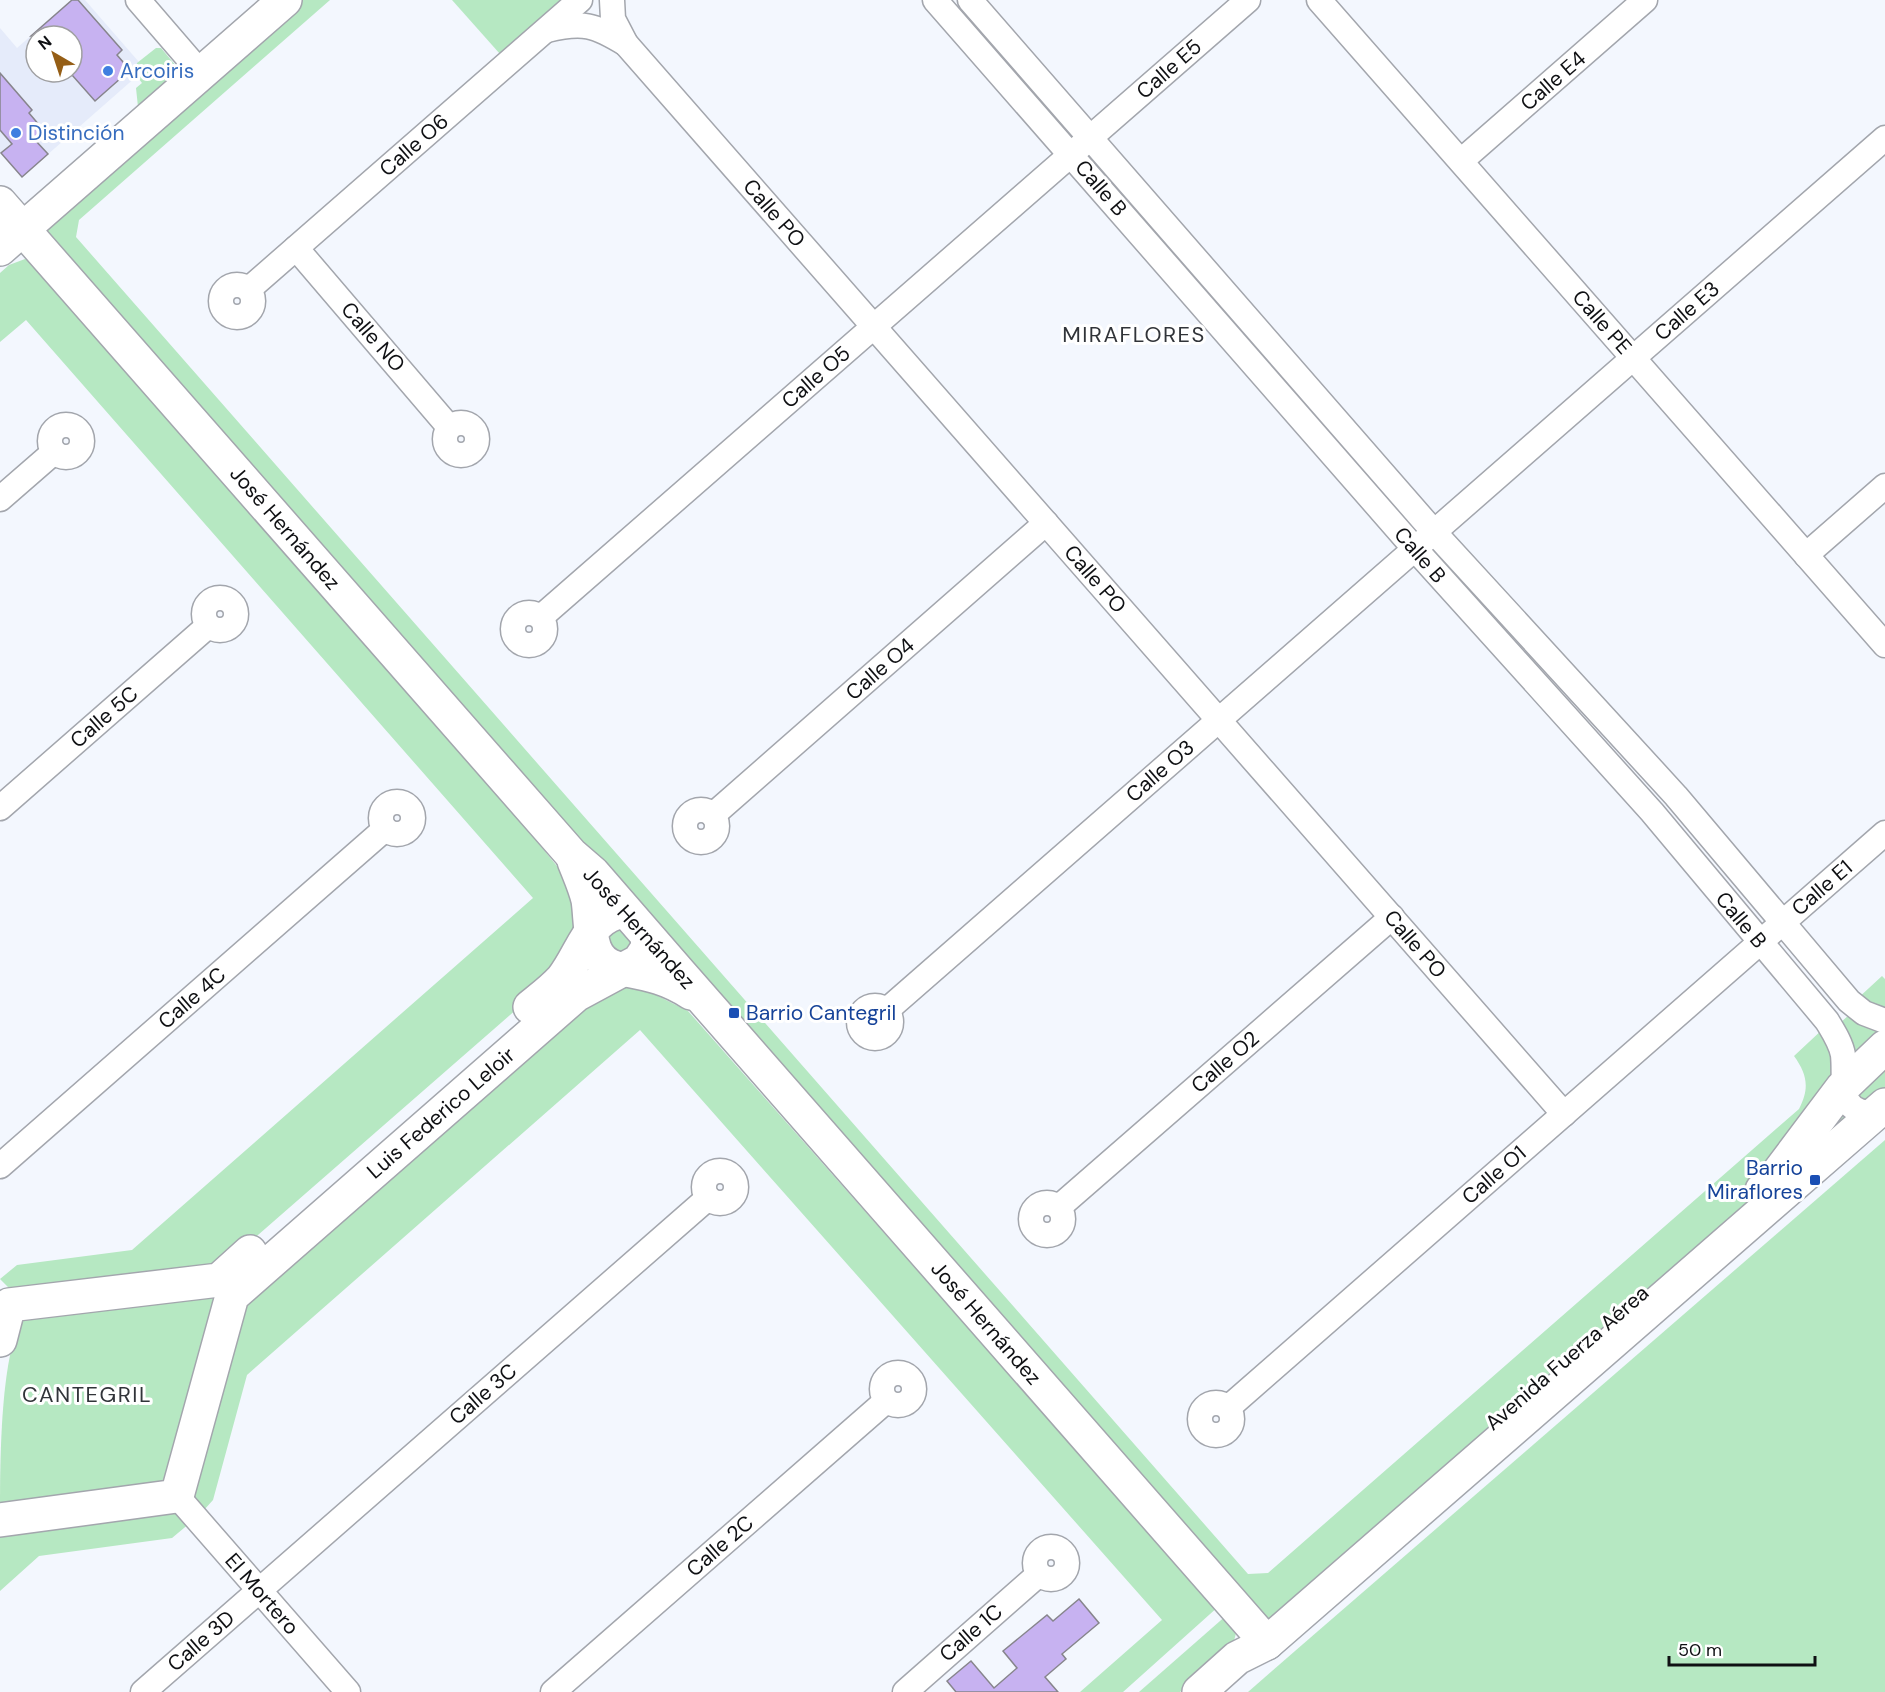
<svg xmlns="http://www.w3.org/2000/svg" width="1885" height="1692" font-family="'DM Sans',sans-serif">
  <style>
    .built { fill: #e5ebfa; fill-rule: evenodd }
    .green { fill: #b6e8c2 }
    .building { fill: #c7b2f1; stroke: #87858c; stroke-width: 1.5 }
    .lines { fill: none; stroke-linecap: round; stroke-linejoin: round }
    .street-casing { stroke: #a3a6ad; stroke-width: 27 }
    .secondary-casing { stroke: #a3a6ad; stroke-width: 36 }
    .primary-casing { stroke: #a3a6ad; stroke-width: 36 }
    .street { stroke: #fff; stroke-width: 24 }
    .secondary { stroke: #fff; stroke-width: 33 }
    .primary { stroke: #fff; stroke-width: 33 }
    .shop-dot { fill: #3f7fe0; stroke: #fff; stroke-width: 2 }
    .transit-dot { fill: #1a4fb4; stroke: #fff; stroke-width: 2 }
    .labels { text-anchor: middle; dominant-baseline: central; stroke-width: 6; stroke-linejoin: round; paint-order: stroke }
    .street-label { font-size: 21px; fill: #0f1013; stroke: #fff }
    .shop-label { font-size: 21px; fill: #366cbe; stroke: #fff; text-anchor: start }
    .transit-label { font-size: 21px; fill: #164399; stroke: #fff; text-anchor: start }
    .neighbourhood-label { font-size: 22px; letter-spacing: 1.5px; fill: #313439; stroke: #fff }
  </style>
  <rect width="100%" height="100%" fill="#f3f7fe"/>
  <path class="built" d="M72,0H85L145,69L22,177L0,152V28L17,48ZM36,36H72V72H36Z"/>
  <g class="green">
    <path d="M285,0H330L79,220L76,237L1248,1574L1268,1573L1799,1109C1810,1088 1807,1074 1794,1056L1824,1028L1829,1033L1860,1005L1856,1000L1882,976L1885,979V1105L1267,1643L705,1003L616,968L581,877L23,229Z"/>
    <path d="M452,0H580L508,63Z"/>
    <path d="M156,48H161L177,67V74L138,107L136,88L142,83L136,75L137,63Z"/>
    <path d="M25,259L36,263L497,792L569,881L578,918L557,974L226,1263L13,1292L0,1279L17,1265L132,1250L533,898L26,320L0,342V273L9,265Z"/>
    <path d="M631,987L648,991L688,1011L1105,1483L1219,1606L1123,1692H1080L1162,1620L640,1030L247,1375L213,1500L204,1510L189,1492L237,1307L569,1007L612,988Z"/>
    <path d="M1885,1140V1692H1248L1295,1651Z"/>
    <path d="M207,1291L219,1303L171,1483L0,1511C0,1466 0,1346 25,1316Z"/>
    <path d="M177,1508L190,1523L172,1538L39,1556L0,1591V1527Z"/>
    <path d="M1228,1614L1237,1629L1233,1645L1180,1692H1139Z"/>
  </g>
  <g class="building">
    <path d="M72,0H78L122,50L117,55L130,70L95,101L72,75V36H31Z"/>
    <path d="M0,73L32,110L29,113L45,132L35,140L48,154L22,177L1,153L12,144L0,130Z"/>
    <path d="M1079,1599L1099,1623L1062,1654L1066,1659L1045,1677L1058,1692H956L947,1681L971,1661L994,1688L1017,1668L1003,1651L1047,1615L1053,1621Z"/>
  </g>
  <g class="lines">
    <defs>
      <g id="street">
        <path d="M138,0L201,73"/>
        <path d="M612,0L613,19L626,44L1564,1114"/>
        <path d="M935,0L1415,549L1652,812L1827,1021C1833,1031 1841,1043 1843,1055C1846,1082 1835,1114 1876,1113"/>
        <path d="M970,0L1434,532L1676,796L1849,1001L1864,1013L1885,1021"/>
        <path d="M1319,0L1885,645"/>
        <path d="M547,30C583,21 595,25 626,44"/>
        <path d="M1461,161L1645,0"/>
        <path d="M296,248L449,427"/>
        <circle cx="237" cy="301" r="16"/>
        <path d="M249,289L580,0"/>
        <circle cx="461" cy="439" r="16"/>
        <circle cx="66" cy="441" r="16"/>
        <path d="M0,499L54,452"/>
        <path d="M1806,555L1885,486"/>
        <circle cx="220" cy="614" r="16"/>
        <circle cx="529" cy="629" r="16"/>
        <path d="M541,617L1248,0"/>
        <circle cx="397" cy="818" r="16"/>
        <path d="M0,808L208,626"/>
        <circle cx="701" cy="826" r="16"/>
        <path d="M713,815L1046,523"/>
        <circle cx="875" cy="1022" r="16"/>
        <path d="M887,1010L1885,138"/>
        <path d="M0,1166L385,829"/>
        <circle cx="720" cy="1187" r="16"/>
        <circle cx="1047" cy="1219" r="16"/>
        <path d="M1059,1207L1392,917"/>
        <circle cx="898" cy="1389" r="16"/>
        <circle cx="1216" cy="1419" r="16"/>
        <path d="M1229,1407L1885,833"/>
        <path d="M177,1496L348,1692"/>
        <circle cx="1051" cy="1563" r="16"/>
        <path d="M143,1692L708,1198"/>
        <path d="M553,1692L886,1401"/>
        <path d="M905,1692L1038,1575"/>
      </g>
      <g id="secondary">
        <path d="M0,249L285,0"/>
        <path d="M530,1007C541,998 553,989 562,979C583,953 588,915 625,911"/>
        <path d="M0,1340L9,1305L219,1280L250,1252"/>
        <path d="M0,1520L177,1496L232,1296L576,995L639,961L647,949L648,937"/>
        <path d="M1199,1692L1237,1658L1267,1643"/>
      </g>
      <g id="primary">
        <path d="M0,203L571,854L593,873L679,972L1267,1643L1885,1105"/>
        <path d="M574,861C579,874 585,887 588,900C592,924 586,961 617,968C646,974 664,976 691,993"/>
        <path d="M1762,1190L1772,1181L1842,1088L1885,1047"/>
      </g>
    </defs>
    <use href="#street" class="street-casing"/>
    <use href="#secondary" class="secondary-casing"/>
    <use href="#primary" class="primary-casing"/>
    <use href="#street" class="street"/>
    <use href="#secondary" class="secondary"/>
    <use href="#primary" class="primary"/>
  </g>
  <g class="shop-dot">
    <circle cx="108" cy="71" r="6"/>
    <circle cx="16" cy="133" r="6"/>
  </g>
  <g class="transit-dot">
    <rect x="728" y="1007" width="12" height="12" rx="3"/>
    <rect x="1809" y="1174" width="12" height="12" rx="3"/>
  </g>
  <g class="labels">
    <g class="street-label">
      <text transform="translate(1169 69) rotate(-41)">Calle E5</text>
      <text transform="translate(1553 81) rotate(-41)">Calle E4</text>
      <text transform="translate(414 145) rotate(-41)">Calle O6</text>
      <text transform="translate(1101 188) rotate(49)">Calle B</text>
      <text transform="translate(774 213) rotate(49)">Calle PO</text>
      <text transform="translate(1687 311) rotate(-41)">Calle E3</text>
      <text transform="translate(1602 322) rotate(49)">Calle PE</text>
      <text transform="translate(373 337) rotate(49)">Calle NO</text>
      <text transform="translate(816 377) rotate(-41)">Calle O5</text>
      <text transform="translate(285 528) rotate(49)">José Hernández</text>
      <text transform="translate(1420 555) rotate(49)">Calle B</text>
      <text transform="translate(1095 579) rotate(49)">Calle PO</text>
      <text transform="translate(880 669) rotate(-41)">Calle O4</text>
      <text transform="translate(104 717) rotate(-41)">Calle 5C</text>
      <text transform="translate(1160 771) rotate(-41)">Calle O3</text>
      <text transform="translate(1822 888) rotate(-41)">Calle E1</text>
      <text transform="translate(1741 920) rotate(50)">Calle B</text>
      <text transform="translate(639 928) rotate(48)">José Hernández</text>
      <text transform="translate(1415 944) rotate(49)">Calle PO</text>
      <text transform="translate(192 998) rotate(-41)">Calle 4C</text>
      <text transform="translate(1225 1062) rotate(-41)">Calle O2</text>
      <text transform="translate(441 1113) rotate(-41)">Luis Federico Leloir</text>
      <text transform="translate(1494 1175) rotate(-41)">Calle O1</text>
      <text transform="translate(986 1323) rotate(49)">José Hernández</text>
      <text transform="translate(1567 1358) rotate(-41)">Avenida Fuerza Aérea</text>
      <text transform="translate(483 1394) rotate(-41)">Calle 3C</text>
      <text transform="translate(720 1546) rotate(-41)">Calle 2C</text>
      <text transform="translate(262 1594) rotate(49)">El Mortero</text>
      <text transform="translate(971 1633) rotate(-41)">Calle 1C</text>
      <text transform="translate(201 1641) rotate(-41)">Calle 3D</text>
    </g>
    <g class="shop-label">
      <text x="120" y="71">Arcoiris</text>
      <text x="28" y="133">Distinción</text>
    </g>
    <g class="transit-label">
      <text x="746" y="1013">Barrio Cantegril</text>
      <text x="1803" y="1168" text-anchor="end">Barrio<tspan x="1803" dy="24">Miraflores</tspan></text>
    </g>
    <g class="neighbourhood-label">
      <text x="1134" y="334">MIRAFLORES</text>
      <text x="87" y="1394">CANTEGRIL</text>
    </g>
  </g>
  <g transform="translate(54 54) rotate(321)"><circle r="28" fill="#ffffff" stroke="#9f9fa1" stroke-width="1.5"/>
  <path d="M0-4.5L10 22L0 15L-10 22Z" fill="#955e16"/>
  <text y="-9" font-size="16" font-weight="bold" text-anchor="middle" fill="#0f1013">N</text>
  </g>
  <path d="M1669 1656v9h146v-9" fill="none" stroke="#0f1013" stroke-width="3"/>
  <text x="1678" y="1656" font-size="18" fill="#0f1013" stroke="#ffffff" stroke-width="4.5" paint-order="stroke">50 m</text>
</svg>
